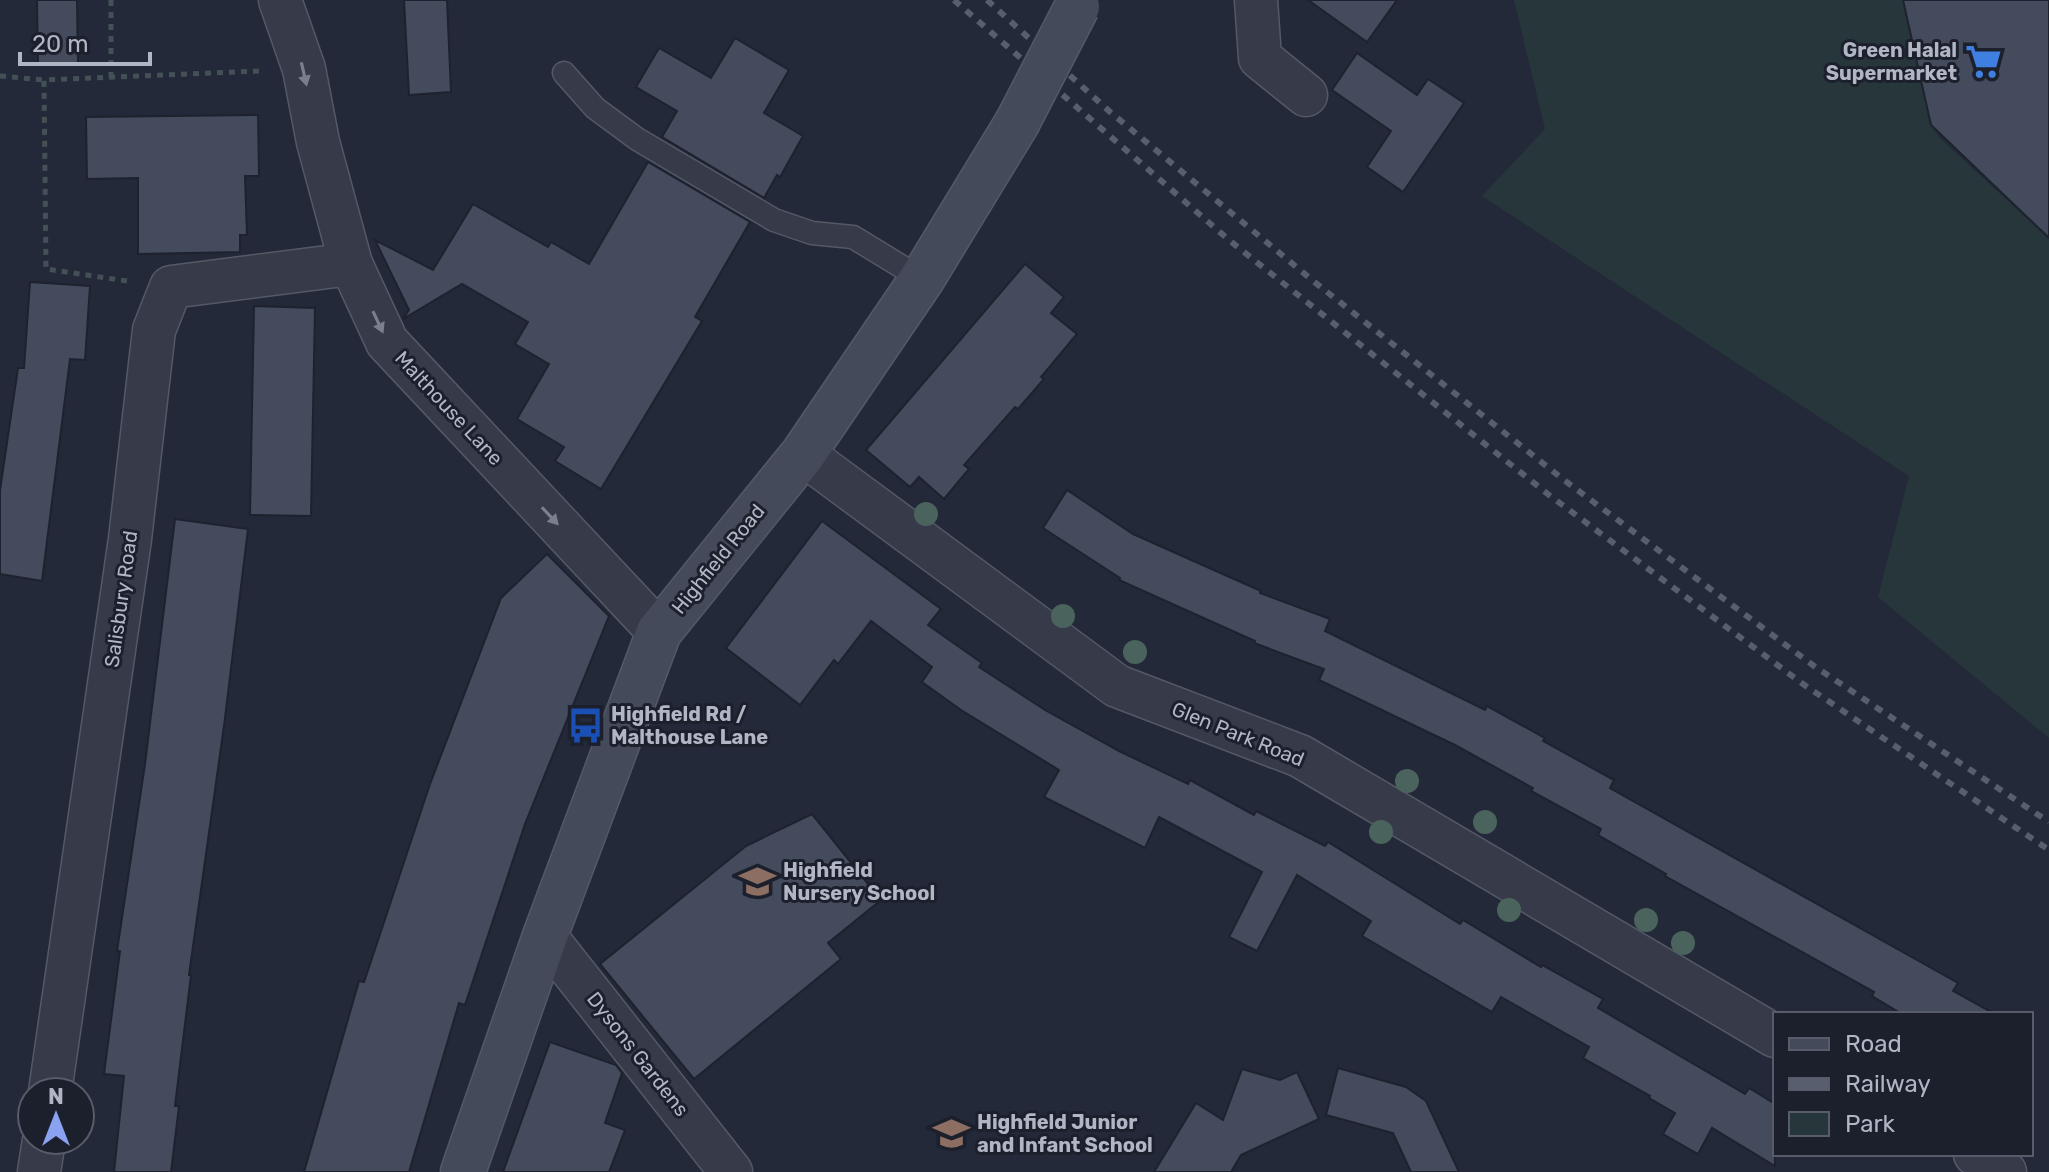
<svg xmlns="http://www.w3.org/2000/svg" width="2049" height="1172" font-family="Rubik,sans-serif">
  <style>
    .green { fill: #26363a }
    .building { fill: #444b5d; stroke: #1e222f; stroke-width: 2 }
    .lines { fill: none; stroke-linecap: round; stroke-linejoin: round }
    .lane-casing { stroke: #545966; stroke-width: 25 }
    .street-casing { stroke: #545966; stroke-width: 45 }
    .secondary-casing { stroke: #545966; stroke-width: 47 }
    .path { stroke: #435156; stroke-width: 5; stroke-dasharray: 6 6; stroke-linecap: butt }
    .lane { stroke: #373b49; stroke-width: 22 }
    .street { stroke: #373b49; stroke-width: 42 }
    .secondary { stroke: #454a5b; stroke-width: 44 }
    .rail { stroke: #595e6f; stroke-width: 6; stroke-dasharray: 8 8; stroke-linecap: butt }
    .secondary-bridge-casing { stroke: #545966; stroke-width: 47; stroke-linecap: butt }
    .secondary-bridge { stroke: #454a5b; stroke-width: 44 }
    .tree { fill: #4a645d }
    .oneway { fill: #7a7f8d }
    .labels { text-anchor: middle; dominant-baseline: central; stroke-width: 6; stroke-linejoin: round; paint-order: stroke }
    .poi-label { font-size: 20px; font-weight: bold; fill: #b1b6c5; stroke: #1c202d; text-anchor: start }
    .street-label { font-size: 20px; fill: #b1b6c5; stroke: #1c202d }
  </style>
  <rect width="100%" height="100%" fill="#232938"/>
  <path class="green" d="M1514,0H1903L1931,125L1940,138L2049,239V738L1878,597L1909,476L1482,196L1545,129Z"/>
  <g class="building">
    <path d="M37,0H77L78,64L38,65Z"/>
    <path d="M404,0H447L451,92L409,95Z"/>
    <path d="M1308,0H1397L1367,42Z"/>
    <path d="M1903,0H2049V238L1931,125Z"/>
    <path d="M735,38L789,70L764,113L803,136L780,177L777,175L764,198L662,137L677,111L636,87L659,48L711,78Z"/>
    <path d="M1357,53L1417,95L1428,79L1464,103L1403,192L1367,167L1391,131L1332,90Z"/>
    <path d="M258,115L259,176H245L247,235H240V252L138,254V178L87,179L86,117Z"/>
    <path d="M648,162L750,222L695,317L702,321L601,489L555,461L564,447L517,419L549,364L515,344L528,322L462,284L403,319L409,310L375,240L433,270L473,204L548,247L551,242L589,264Z"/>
    <path d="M1025,264L1064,297L1051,313L1077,334L1041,377L1044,379L1018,409L1015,407L964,465L969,469L944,499L919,477L910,487L866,450Z"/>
    <path d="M30,282L90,286L85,360L70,359L42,581L0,574V490L18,368H24Z"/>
    <path d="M254,306L315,308L311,516L250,515Z"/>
    <path d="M1067,490L1133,534L1261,591L1260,593L1330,619L1325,631L1485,710L1487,706L1545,738L1543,741L1614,780L1610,788L1958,983L1953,991L1995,1014H1902L1872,996L1874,992L1665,876L1666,874L1598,835L1601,829L1531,791L1533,788L1455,745L1319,680L1324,669L1254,643L1255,641L1119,580L1120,578L1043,528Z"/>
    <path d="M175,519L248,529L224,726L189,975H191L175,1106H179L171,1172H114L124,1076L104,1074L120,951H117L145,764Z"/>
    <path d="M822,521L941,609L928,625L982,663L979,667L1045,710L1119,751L1188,784L1190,780L1254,815L1256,811L1325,846L1328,842L1460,924L1463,920L1541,967L1542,965L1603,999L1598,1008L1745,1094L1749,1088L1775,1104V1166L1712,1128L1698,1154L1663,1134L1675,1113L1649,1098L1650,1096L1583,1058L1589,1047L1501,997L1492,1012L1362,936L1371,921L1297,875L1257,951L1229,937L1262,872L1159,817L1145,848L1044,797L1059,770L961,710L922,682L932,667L871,621L838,664L834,660L800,705L726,648Z"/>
    <path d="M547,554L609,616L525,824L465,1005L459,1003L409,1172H304L359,981L364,982L430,784L501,598Z"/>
    <path d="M812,814L881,900L828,943L841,959L694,1079L600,964L746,846Z"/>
    <path d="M550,1042L616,1065L622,1073L605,1123L625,1130L609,1172H503Z"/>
    <path d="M1338,1068L1406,1087L1426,1101L1459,1172H1411L1393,1133L1326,1115Z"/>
    <path d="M1242,1069L1280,1080L1297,1072L1319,1119L1241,1155L1231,1172H1154L1196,1103L1223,1120Z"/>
  </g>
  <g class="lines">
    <defs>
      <path id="lane" d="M564,73L595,108L637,139L703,178L774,220L812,233L853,237L922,279"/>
      <g id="street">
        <path d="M280,0L304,69L318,142L351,264L387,342L659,632"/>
        <path d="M1256,0L1260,58L1306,95"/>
        <path d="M803,454L1117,686L1300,756L1775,1036"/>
        <path d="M545,936L731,1172"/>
        <path d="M50,1092L130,539L154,330L171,287L351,264"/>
        <path d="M1975,1154L2005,1172"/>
        <path d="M39,1172L44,1140"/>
      </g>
      <path id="secondary" d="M463,1172L545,936L659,632L803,454L922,279L1017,123"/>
    </defs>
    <use href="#lane" class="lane-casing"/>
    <use href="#street" class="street-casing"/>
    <use href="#secondary" class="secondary-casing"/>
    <g class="path">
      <path d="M111,0V79"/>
      <path d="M0,76L44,80"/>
      <path d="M127,281L46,269L44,80L259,71"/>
    </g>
    <use href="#lane" class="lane"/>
    <use href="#street" class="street"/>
    <use href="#secondary" class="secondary"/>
    <g class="rail">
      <path d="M954,0L1229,240L1549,495L1803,684L2049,850"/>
      <path d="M987,0L1109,111L1312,280L1564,480L1814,666L2049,822"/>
    </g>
    <defs>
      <path id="secondary-bridge" d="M1017,123L1077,7"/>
    </defs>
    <use href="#secondary-bridge" class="secondary-bridge-casing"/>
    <use href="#secondary-bridge" class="secondary-bridge"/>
  </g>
  <g class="tree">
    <circle cx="926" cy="514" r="12"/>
    <circle cx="1063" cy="616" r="12"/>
    <circle cx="1135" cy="652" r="12"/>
    <circle cx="1407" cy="781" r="12"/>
    <circle cx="1485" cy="822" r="12"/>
    <circle cx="1381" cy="832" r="12"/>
    <circle cx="1509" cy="910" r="12"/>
    <circle cx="1646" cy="920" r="12"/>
    <circle cx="1683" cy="943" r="12"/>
  </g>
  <defs><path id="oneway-solid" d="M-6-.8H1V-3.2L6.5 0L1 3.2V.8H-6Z" transform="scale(2)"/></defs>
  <g class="oneway">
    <use href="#oneway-solid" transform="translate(304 74) rotate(77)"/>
    <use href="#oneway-solid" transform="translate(378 322) rotate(65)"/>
    <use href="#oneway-solid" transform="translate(550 516) rotate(47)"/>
  </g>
  <defs>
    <symbol id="supermarket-bare" viewBox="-9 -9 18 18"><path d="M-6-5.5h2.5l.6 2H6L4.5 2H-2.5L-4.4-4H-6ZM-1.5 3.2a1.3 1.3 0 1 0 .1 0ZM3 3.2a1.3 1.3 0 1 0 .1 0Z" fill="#3f7fe0" stroke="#1c202d" stroke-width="2.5" paint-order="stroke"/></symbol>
    <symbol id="bus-bare" viewBox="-9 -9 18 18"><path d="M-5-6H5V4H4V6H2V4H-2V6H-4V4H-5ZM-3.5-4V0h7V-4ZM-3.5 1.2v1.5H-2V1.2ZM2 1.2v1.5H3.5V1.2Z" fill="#1a4fb4" stroke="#1c202d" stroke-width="2.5" paint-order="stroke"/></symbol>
    <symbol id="school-bare" viewBox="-9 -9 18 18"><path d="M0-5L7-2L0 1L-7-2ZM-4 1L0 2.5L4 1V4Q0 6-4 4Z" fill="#8d6e63" stroke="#1c202d" stroke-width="2.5" paint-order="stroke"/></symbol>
  </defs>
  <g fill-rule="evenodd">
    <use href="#supermarket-bare" x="1958" y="36" width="51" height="51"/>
    <use href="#bus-bare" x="560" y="700" width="51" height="51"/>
    <use href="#school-bare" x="732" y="856" width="51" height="51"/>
    <use href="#school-bare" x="926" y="1108" width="51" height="51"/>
  </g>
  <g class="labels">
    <g class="poi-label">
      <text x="1957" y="50" text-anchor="end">Green Halal<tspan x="1957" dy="23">Supermarket</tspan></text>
      <text x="611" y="714">Highfield Rd /<tspan x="611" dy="23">Malthouse Lane</tspan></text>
      <text x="783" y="870">Highfield<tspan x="783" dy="23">Nursery School</tspan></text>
      <text x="977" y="1122">Highfield Junior<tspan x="977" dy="23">and Infant School</tspan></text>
    </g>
    <g class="street-label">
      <text transform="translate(449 408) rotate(47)">Malthouse Lane</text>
      <text transform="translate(718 559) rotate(-51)">Highfield Road</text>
      <text transform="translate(121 599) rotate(-82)">Salisbury Road</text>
      <text transform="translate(1238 734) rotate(22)">Glen Park Road</text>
      <text transform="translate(638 1054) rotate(52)">Dysons Gardens</text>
    </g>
  </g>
  <rect x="1773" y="1012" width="260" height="144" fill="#1c202d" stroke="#585c6a" stroke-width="2"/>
  <rect x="1789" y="1038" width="40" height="12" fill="#454a5b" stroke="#585c6a" stroke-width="2"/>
  <text x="1845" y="1052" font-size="24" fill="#b1b6c5">Road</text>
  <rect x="1789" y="1078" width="40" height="12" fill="#595e6f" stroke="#585c6a" stroke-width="2"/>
  <text x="1845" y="1092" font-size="24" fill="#b1b6c5">Railway</text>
  <rect x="1789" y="1112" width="40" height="24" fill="#26363a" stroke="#585c6a" stroke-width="2"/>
  <text x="1845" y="1132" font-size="24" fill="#b1b6c5">Park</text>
  <g transform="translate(56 1116)"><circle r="38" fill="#1c202d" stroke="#585c6a" stroke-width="2"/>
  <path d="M0-6L14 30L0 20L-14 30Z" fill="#8ba2f0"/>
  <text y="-12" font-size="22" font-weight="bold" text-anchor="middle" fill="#b1b6c5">N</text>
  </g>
  <path d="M20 52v12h130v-12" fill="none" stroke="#b1b6c5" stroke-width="4"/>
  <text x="32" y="52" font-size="24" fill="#b1b6c5" stroke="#1c202d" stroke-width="6" paint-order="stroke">20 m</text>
</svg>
